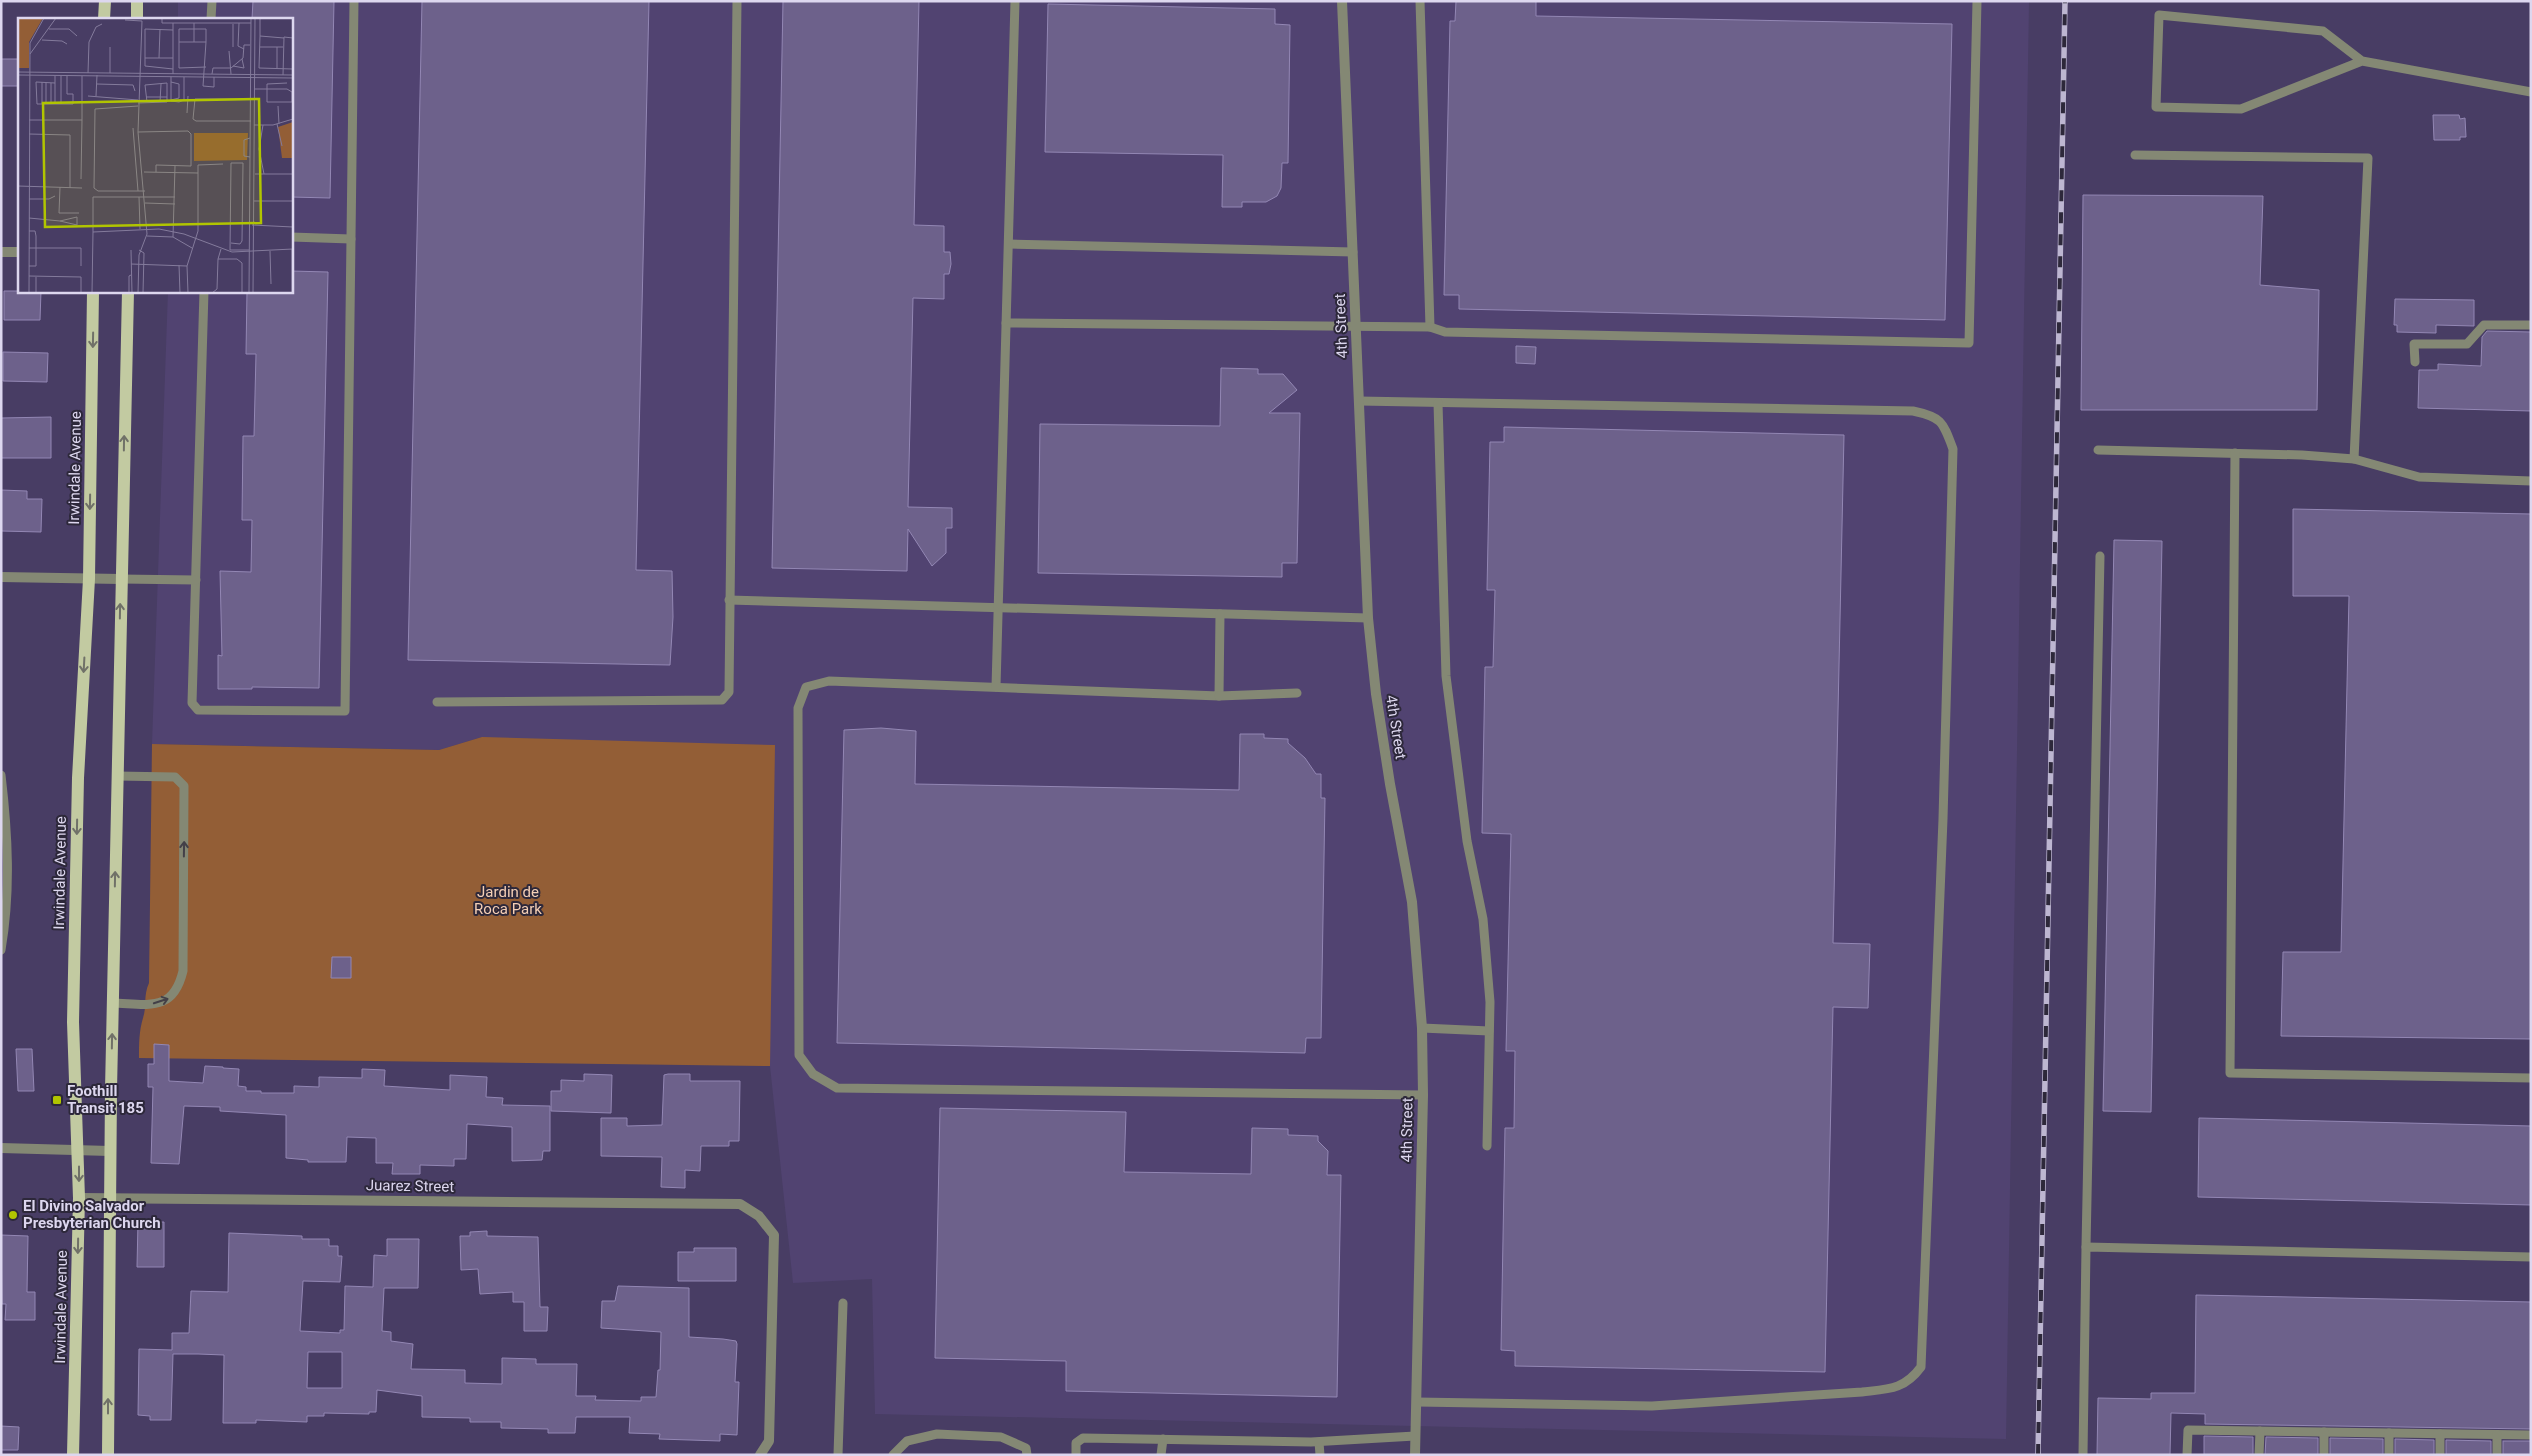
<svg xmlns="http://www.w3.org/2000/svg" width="2532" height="1456" font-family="Roboto,sans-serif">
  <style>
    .built { fill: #514371 }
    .green { fill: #935e36 }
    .building { fill: #6d618b; stroke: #9387b4; fill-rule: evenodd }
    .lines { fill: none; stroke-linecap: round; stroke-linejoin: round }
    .service { stroke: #848874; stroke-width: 9 }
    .minor { stroke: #848874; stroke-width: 10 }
    .primary { stroke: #c2caa1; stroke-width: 12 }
    .rail-casing { stroke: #bdb6d1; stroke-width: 5.5 }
    .rail { stroke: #2d283a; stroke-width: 4; stroke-dasharray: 11; stroke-linecap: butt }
    .oneway { stroke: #707168 }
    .oneway2 { stroke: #434048 }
    .poi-dot { fill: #b1c500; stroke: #2d283a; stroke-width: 2 }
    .labels { text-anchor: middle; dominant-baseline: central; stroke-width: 4; stroke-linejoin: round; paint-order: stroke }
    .street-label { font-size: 15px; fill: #ddd7ef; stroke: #2d283a }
    .park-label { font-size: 15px; fill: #f5cfb5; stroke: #2d283a }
    .poi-label { font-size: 15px; font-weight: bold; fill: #ddd7ef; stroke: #2d283a; text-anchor: start }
    .inset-road { fill: none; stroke: #847b9c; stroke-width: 1 }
    .view { fill: #b1c500; fill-opacity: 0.15; stroke: #b1c500; stroke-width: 2.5 }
    .inset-edge { fill: none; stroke: #ddd7ef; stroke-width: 2.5 }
  </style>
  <rect width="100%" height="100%" fill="#483d64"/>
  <path class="built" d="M178,1H2029L2006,1439L875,1414L872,1279L793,1283L770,1066L482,737L439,750L152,744L168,291H291V19H178Z"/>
  <path class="green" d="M482,737L775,745L770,1066L139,1058C139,1044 139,1031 143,1018C147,1007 143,996 149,983L152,744L439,750Z"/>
  <g class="building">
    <path d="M253,1H334L330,198L291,197V19H252Z"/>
    <path d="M422,1H649L636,570L672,571L673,617L670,665L408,660Z"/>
    <path d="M783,1H919L914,225L944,226V252H950L951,264L949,274H944V299L913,298L908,507L952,508V528H946V553L932,566L908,529L907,571L772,568Z"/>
    <path d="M1456,1H1536V16L1952,24L1945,320L1459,309V295H1444L1450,21H1455Z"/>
    <path d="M1048,4L1275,9V24L1290,25L1288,163H1282L1281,188L1277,196L1266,202H1242V207H1222L1223,155L1045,152Z"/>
    <rect x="1" y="59" width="18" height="27"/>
    <path d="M2433,115H2459L2460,119L2465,118L2466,137H2460V140H2434Z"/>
    <path d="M2083,195L2263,196L2260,285L2319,290L2317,410H2081Z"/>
    <path d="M291,271L328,272L319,688L252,687V689H218V655L222,656L220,571L251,572L252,520H242L243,436H254L256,354H246L247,291H291Z"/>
    <path d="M4,291H41L40,320H4Z"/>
    <path d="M2395,299L2474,300V326L2436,325V333L2397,332V325H2394Z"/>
    <path d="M2487,331L2531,332V411L2418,408L2419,370H2438V364L2481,366L2482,337Z"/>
    <path d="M1516,346L1536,347L1535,364L1516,363Z"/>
    <path d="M3,352L48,353L47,382L3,381Z"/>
    <path d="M1221,368L1258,369V374H1283L1297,390L1269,413H1300L1297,563H1282V577L1038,573L1040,424L1220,426Z"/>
    <path d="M51,417V458H1V418Z"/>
    <path d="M1504,427L1844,435L1833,943L1870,944L1868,1008L1833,1007L1825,1372L1515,1366V1351L1501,1350L1505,1128H1514L1515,1051H1506L1511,834L1482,833L1485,667H1493L1495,590H1487L1490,442H1504Z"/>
    <path d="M1,490L27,491V499H42L41,532L1,531Z"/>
    <path d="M2293,509L2531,514V1039L2281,1036L2283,952H2341L2349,596H2293Z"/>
    <path d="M2114,540L2162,541L2151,1112L2103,1111Z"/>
    <path d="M881,728L916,731L915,784L1239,790L1240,734H1264V738L1288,739V743L1305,758L1316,774H1321V798H1325L1321,1038H1306L1305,1053L837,1043L844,730Z"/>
    <path d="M332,957H351V978H331Z"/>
    <path d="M154,1044L169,1045V1081L203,1083L205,1066L223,1067V1068L239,1069L238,1086L246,1087V1091H261V1093H294V1086L319,1087V1077L362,1078V1069L385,1070L384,1086L450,1090V1075L487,1077L486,1097L503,1098L502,1105L550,1106V1151H543L542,1160L512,1161V1127L467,1124L466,1159H454V1166L420,1165V1174H392L393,1163H376V1138L347,1137L346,1162H308V1160L286,1158V1115L220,1111V1107L184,1106L179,1164L151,1163L153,1087H148V1064H154Z"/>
    <path d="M16,1049H32L34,1091H18Z"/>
    <path d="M584,1074L612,1075L611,1113L551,1111V1091H561V1080L584,1081Z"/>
    <path d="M668,1074H690V1081H740L739,1141H729V1146H701L700,1171L685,1170V1188L661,1187L662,1157L601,1156V1118H627V1126L662,1125L664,1075Z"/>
    <path d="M940,1108L1126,1112L1124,1172L1251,1174L1252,1128L1288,1129V1135L1318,1136V1141L1328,1151L1327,1175H1341L1337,1397L1066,1391V1361L935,1358Z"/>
    <path d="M2199,1118L2531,1126V1205L2198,1197Z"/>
    <path d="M138,1222H164V1267H137Z"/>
    <path d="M487,1231V1236L538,1237L540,1307H548L547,1331H524V1302H513V1292L480,1294L478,1269L461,1270L460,1236H470V1232Z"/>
    <path d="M229,1233L302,1236V1239H329V1246H338V1256H342L340,1282L303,1281L300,1331L340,1333V1330H344L345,1286L373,1287L374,1255L387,1256V1239H419L418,1288H384L382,1331L391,1332V1341L413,1344L411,1369L465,1370V1383L502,1384V1358L536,1359V1364H577L576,1396H596L595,1400L641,1401V1397H656L658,1370H660L661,1332L601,1328L602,1301H615L618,1286L689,1288V1337L723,1339L736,1341L737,1344L735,1382H739L737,1435L720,1434V1441L659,1439L660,1434L629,1433L630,1417H576L575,1433H548V1429L501,1428V1422H470V1418L422,1417V1396L377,1390L376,1412H369V1414L324,1413V1416H307V1422L256,1420V1423H223L224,1355L198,1354H173L171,1420H150V1416L138,1415L139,1349L172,1350V1333H189L191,1291L228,1292ZM308,1352H342V1388H307Z"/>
    <path d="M1,1235L28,1236L27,1292H35V1320H5L6,1304H2Z"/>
    <path d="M694,1248H736V1281H678V1252H694Z"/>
    <path d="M2196,1295L2531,1302V1429L2205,1424V1414L2171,1413L2170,1455H2097L2098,1398L2151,1399V1393H2195Z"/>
    <path d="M1,1426L19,1427L18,1450H1Z"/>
    <path d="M2204,1436L2253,1437V1455H2204Z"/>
    <path d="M2266,1437L2318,1438V1455H2265Z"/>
    <path d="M2330,1438L2383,1439V1455H2330Z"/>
    <path d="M2395,1439L2434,1440V1455H2395Z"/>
    <path d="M2446,1440L2491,1441V1455H2446Z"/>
    <rect x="2503" y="1441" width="28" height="14"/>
  </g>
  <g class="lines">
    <g class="service">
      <path d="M1420,1L1430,327"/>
      <path d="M211,19L212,1"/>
      <path d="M2362,61L2323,31L2159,15L2156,107L2241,109L2362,61L2531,92"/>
      <path d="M2135,155L2368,158L2354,459"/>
      <path d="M291,237L351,239"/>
      <path d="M1009,244L1353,252"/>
      <path d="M204,291L192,703L198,710L345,711L354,1"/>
      <path d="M1006,323L1430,327L1445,332L1969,343L1977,1"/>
      <path d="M2415,362L2414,344H2467L2484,325H2531"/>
      <path d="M1359,401L1913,411C1942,417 1943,422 1953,449L1943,819L1921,1367C1904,1390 1888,1389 1862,1392L1652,1406L1417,1402"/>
      <path d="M1438,403L1446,676L1467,841L1483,919L1490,1002L1487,1146"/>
      <path d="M2098,450L2302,455L2354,459L2419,477L2531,481"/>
      <path d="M2235,453L2230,1073L2531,1078"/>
      <path d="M121,579L196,580"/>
      <path d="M729,600L1368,618"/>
      <path d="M1220,614L1219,696L829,681L806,687L798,708L799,1055L813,1074L837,1088L1423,1095"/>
      <path d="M996,687L1015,1"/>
      <path d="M1219,696L1297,693"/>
      <path d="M437,702L722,700L729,692L737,1"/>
      <path d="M1,775C8,834 11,891 1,950"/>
      <path d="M112,1003C148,1004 173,1013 183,971L184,786L175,777L117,776"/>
      <path d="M1422,1028L1489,1031"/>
      <path d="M2086,1247L2100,556"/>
      <path d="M2440,1434V1455"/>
      <path d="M1319,1442L1320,1455"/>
      <path d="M838,1455L843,1303"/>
      <path d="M893,1455L907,1441L937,1434L1001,1437L1026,1448L1027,1455"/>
      <path d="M1076,1455V1443L1083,1438L1311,1442L1415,1436"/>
      <path d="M1161,1455L1163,1439"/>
      <path d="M2083,1455L2086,1247L2531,1257"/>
      <path d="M2187,1455L2188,1430L2531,1435"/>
      <path d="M2259,1455L2260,1431"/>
      <path d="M2324,1455V1432"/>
      <path d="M2389,1455V1433"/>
      <path d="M2497,1455V1435"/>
    </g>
    <g class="minor">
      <path d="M1342,1L1368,618L1376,694L1390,784L1412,902L1422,1028L1423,1095L1415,1455"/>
      <path d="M1,252H19"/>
      <path d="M1,577L121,579"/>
      <path d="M1,1148L110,1151"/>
      <path d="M79,1198L740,1204L759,1216L774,1235L769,1441L760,1455"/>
    </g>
    <g class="primary">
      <path d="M104,19L105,1"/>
      <path d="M137,19V1"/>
      <path d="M73,1455L79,1198L73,1022L78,778L89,579L93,291"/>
      <path d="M108,1455L111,1090L128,291"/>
    </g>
    <defs>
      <path id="rail" d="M2038,1455L2065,1"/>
    </defs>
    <use href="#rail" class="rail-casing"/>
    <use href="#rail" class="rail"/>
  </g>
  <defs><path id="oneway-shaft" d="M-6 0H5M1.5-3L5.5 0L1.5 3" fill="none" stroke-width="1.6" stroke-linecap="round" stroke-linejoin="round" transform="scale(1.25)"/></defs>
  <g class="oneway">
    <use href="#oneway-shaft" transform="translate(93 340) rotate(91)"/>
    <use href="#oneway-shaft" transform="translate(124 443) rotate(-89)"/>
    <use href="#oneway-shaft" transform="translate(90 502) rotate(91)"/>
    <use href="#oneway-shaft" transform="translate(120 611) rotate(-89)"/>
    <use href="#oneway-shaft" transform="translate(84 665) rotate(93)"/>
    <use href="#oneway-shaft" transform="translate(77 827) rotate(91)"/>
    <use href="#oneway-shaft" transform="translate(115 879) rotate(-89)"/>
    <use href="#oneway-shaft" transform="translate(112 1041) rotate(-89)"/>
    <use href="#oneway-shaft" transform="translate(79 1174) rotate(90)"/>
    <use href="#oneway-shaft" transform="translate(78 1246) rotate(91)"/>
    <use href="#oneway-shaft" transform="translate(108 1406) rotate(-90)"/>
  </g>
  <g class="oneway2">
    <use href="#oneway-shaft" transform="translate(184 849) rotate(-89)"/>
    <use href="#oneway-shaft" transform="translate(161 1001) rotate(-18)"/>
  </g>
  <g class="poi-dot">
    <rect x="52" y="1095" width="10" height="10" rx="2.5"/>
    <circle cx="13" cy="1215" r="5"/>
  </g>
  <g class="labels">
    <g class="street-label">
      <text transform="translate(1341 326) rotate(-92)">4th Street</text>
      <text transform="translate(75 468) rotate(-89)">Irwindale Avenue</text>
      <text transform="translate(1396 727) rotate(81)">4th Street</text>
      <text transform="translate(60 873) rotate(-89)">Irwindale Avenue</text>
      <text transform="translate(1407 1130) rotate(-89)">4th Street</text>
      <text transform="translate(410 1186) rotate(1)">Juarez Street</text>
      <text transform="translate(61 1307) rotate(-89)">Irwindale Avenue</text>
    </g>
    <g class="park-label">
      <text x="508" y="892">Jardin de<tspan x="508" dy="17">Roca Park</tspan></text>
    </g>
    <g class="poi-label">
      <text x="67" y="1091">Foothill<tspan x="67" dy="17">Transit 185</tspan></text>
      <text x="23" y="1206">El Divino Salvador<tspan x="23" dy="17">Presbyterian Church</tspan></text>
    </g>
  </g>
  <g transform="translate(18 18)">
    <rect width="275" height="275" fill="#483d64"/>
    <path d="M0,0H25L11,24V50H0ZM275,104V140H264L260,109ZM176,115H230L229,142L176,143Z" fill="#935e36"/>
    <path class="inset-road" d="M144,0V5H233M107,2L124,3L120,114L129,216L121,237L120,275M155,5V56M221,5L220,28L226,31M31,11H51L59,18M161,11H188V24H161ZM155,12L127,11V48L155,51M242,18V0M266,20L242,18L241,50L275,51M24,22L44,23L49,26M161,24V50L188,49M176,24V5M188,24L185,68L196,69V59M92,29V55M215,29V6M242,29H265M211,33L213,56M12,36L38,0M127,40H155M141,40L142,11M215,48L226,50L224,41M259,50V29M0,54L275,57M70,55L71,24L78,9L84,6M194,56L195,50H213L225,40L226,27H232M0,57L275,60M265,57L266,19L275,20M37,58V65L18,64L19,86H55V76H49V58M43,58V86M153,59V83L161,84L166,82V59M24,64V86M28,64V86M153,64L161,66V80L153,82M33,65V86M37,65V86M79,66L115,67L117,73M236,71H269L274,74V84H249V66L269,65M70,78L120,82M78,78L79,57M128,79H149M232,81H177L175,101L178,103H233M142,84L143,66M120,85L149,84V65L127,67L129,84M120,88L77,91L76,170L80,173H127M260,88L261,106M169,95L170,78M11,102H64V58M259,106L264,128M236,107H255L275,101M245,107L241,131L246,156M115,110L120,173M120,114L170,113L173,116V148L138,147V154M11,116L52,117V170M232,139L226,138V122L232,120M126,154L180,155M237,156H275M63,161L64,102M0,168L64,170M42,169L41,195H61M121,179L122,211M157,179H75V214L141,211L166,216L214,234L275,231M11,181H31L37,178M236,183H275M127,185L157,186M11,200L42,203L59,199V207L42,203M234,207L275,209M129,218L155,219L174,230M155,219L157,148M11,230H63V248M203,231L200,241H219L224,245V275M274,231V275M113,232L114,275M121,232L126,235L125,275M212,232L213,145H225L224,223L222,226L213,225M212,232H231M252,233L253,266M113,246L169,248M161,247L162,275M11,248H18V218L17,213H11M11,258L63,259V275M18,259V275M11,275L12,25L26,0M74,275L75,214M111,275V258L113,257M170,275L169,248L180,213V147L205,146M194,275L199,271L200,241M231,275L233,0M235,275L237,0"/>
    <path class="view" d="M241,81L243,205L27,209L25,85Z"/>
    <rect width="275" height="275" class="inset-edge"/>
  </g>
  <rect width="2532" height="1456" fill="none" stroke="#ddd7ef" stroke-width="5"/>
</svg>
